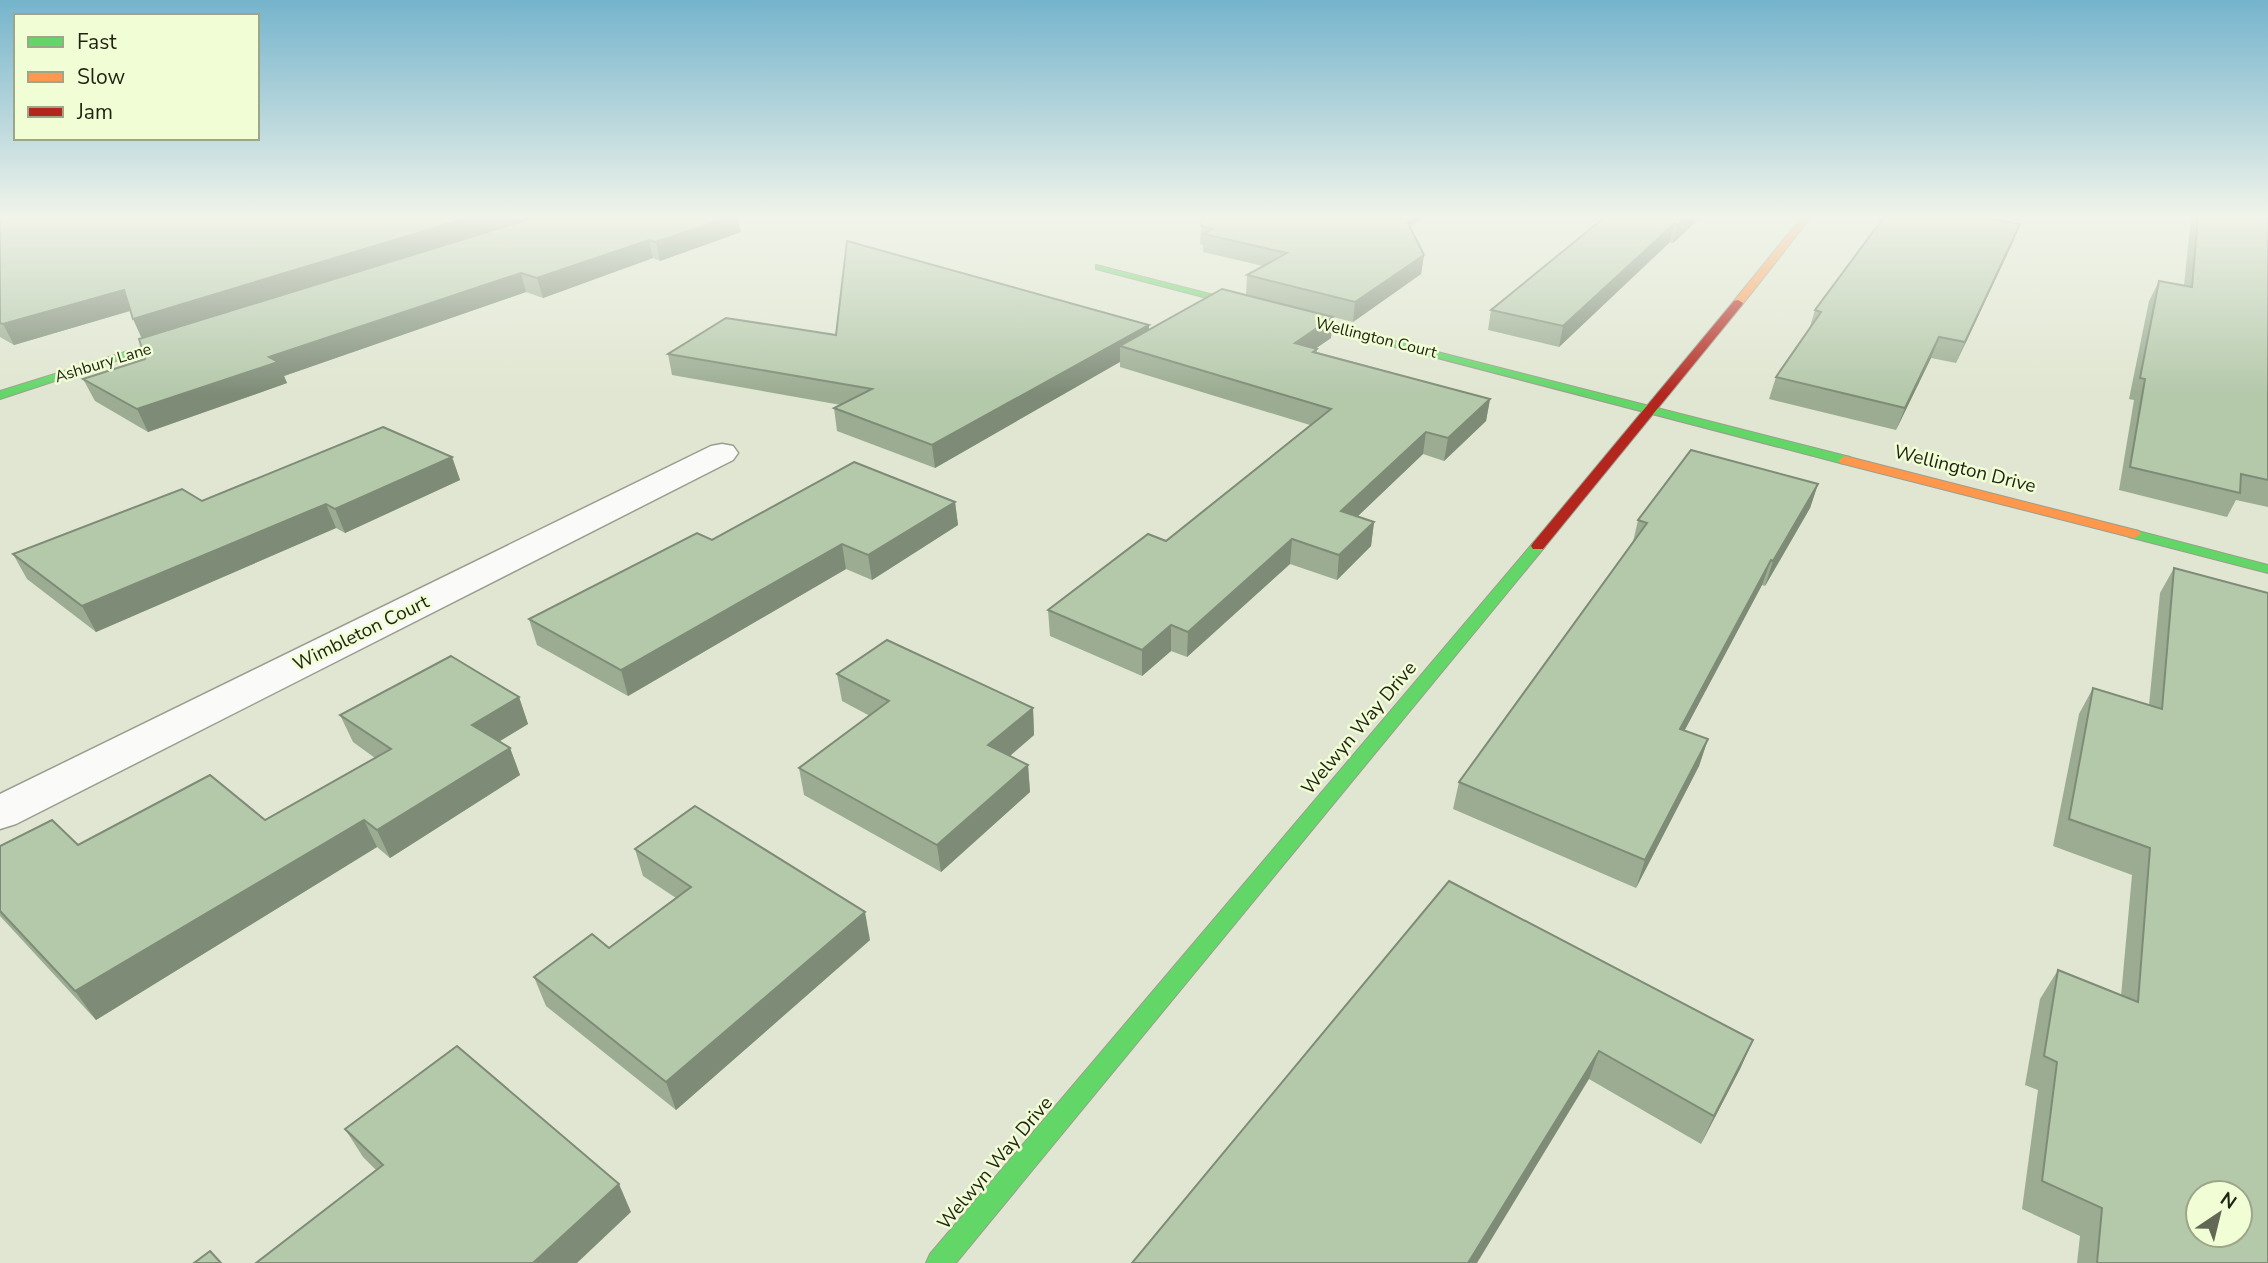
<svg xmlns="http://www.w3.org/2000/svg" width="2268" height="1263" font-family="'Nunito Sans',sans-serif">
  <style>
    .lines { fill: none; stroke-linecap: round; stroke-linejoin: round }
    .street-casing { stroke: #9a9e8e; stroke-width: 3 }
    .fast-casing { stroke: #9a9e8e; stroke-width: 2 }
    .slow-casing { stroke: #9a9e8e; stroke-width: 2 }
    .jam-casing { stroke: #9a9e8e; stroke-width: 2 }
    .street { fill: #fafbf8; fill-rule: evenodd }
    .fast { fill: #63d668; fill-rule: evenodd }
    .slow { fill: #ff974d; fill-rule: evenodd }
    .jam { fill: #b3261e; fill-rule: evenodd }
    .wall { fill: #9bac92 }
    .shaded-wall { fill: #7e8c77 }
    .building { fill: #b4c8aa; stroke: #7e8c77; stroke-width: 2; fill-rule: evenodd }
    .labels { text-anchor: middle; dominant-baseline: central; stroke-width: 5; stroke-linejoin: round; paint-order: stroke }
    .far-street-label { font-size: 16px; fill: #1f2314; stroke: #f1fdd5 }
    .street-label { font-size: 19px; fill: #1f2314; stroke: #f1fdd5 }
  </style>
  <rect width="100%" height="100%" fill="#e0e6d1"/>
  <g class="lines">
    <defs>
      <path id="street" d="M722,444L733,446L738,453L733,460L16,824L0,829V794L711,446Z"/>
      <g id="fast">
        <path d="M1096,265L1850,457L1851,460L1845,464L1840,463L1096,269Z"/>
        <path d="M189,332L198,334L0,399V391Z"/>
        <path d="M2134,530L2268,565V573L2129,537L2127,534L2129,531Z"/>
        <path d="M1538,542L1543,543L1545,546L1543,549L956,1263H926L930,1254L1533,543Z"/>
      </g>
      <g id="slow">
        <path d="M1802,217H1811L1742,305H1734V301Z"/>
        <path d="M1845,456L2139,531L2141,534L2134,538L1840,463L1839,460Z"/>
      </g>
      <path id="jam" d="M1738,300L1743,303L1742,305L1543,549H1533L1531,546L1533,543L1734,301Z"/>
    </defs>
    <use href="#street" class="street-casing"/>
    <use href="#fast" class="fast-casing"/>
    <use href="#slow" class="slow-casing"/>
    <use href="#jam" class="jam-casing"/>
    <use href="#street" class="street"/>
    <use href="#fast" class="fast"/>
    <use href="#slow" class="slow"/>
    <use href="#jam" class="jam"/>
  </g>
  <g class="wall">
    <path d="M0,217L374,267L741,232L660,261L653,258L543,298L526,292L284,376L287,383L148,432L95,401L83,379L145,359L142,338L130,311L14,345L0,337Z"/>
    <path d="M1605,217H1701L1673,243L1670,242L1559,347L1488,330L1491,310Z"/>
    <path d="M2191,217H2268V507L2236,500L2227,517L2119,490L2134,400L2129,399L2149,301L2159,281L2184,286Z"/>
    <path d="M1983,218L2013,242L1956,363L1931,358L1896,430L1769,399L1776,377L1809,330L1815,310Z"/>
    <path d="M1201,226L1410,227L1424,255L1421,274L1353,322L1246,295L1247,275L1263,266L1203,252V245L1200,244Z"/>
    <path d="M1149,325V330L1331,338L1315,349H1317V352L1490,399L1486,421L1444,461L1423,454L1358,516L1374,522L1371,546L1337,580L1290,564L1187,657L1171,651L1142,676L1050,636L1048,610L1166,541L1310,425L1120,367V361L935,468L837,431L834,408L841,405L672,375L668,354L836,335Z"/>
    <path d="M452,457L460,480L345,533L336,528L96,632L27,579L13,554L202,501Z"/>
    <path d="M1818,484L1810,508L1765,586L1762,585L1684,731L1708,739L1699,766L1636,888L1453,809L1459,782L1633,542L1638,520Z"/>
    <path d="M955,502L958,525L872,580L846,569L628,696L537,645L529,619L712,540Z"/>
    <path d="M2174,568L2268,1263H2077L2080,1236L2022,1209L2038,1090L2025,1085L2040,999L2058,970L2121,996L2132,875L2053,846L2079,714L2093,688L2149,705L2160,593Z"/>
    <path d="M837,674L1033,708L1034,735L1010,756L1028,765L1030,792L941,872L804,795L799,768L870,716L842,701Z"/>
    <path d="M519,697L528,724L499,741L510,748L520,775L390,858L377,847L96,1020L0,916V846L78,845L265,820L375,758L353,742L340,715Z"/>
    <path d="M635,849L870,940L676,1110L546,1006L534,977L609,948L676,898L643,876Z"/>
    <path d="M1449,881L1753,1040L1740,1069L1701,1144L1589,1079Z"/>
    <path d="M345,1129L631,1212L376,1170L363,1157Z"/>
  </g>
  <g class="shaded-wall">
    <path d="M470,217H533L142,339L133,319Z"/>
    <path d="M728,217H738L741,232L660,261L656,242Z"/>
    <path d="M1403,217H1425L1401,232Z"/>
    <path d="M1686,217H1701L1673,243L1678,225Z"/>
    <path d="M1674,224L1670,242L1559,347L1563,326Z"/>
    <path d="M2020,224L2013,242L1956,363L1965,342Z"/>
    <path d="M649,240L653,258L543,298L537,278Z"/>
    <path d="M1424,255L1421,274L1353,322L1355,302Z"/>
    <path d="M521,273L526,292L284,376L287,383L148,432L137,409L269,357Z"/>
    <path d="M124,290L133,310L14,345L3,324Z"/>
    <path d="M1333,317L1331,338L1293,364L1295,343Z"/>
    <path d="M1149,325L1148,345L1120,346V362L935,468L932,445Z"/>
    <path d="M1939,337L1931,358L1896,430L1905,408Z"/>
    <path d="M1490,399L1486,421L1444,461L1448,438Z"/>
    <path d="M1426,432L1423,454L1338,535L1341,511Z"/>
    <path d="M452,457L460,480L345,533L335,509Z"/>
    <path d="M1818,484L1810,508L1765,586L1773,561Z"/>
    <path d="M955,502L958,525L872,580L868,555Z"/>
    <path d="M326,504L336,528L96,632L82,606Z"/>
    <path d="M1374,522L1371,546L1337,580L1339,555Z"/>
    <path d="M1292,539L1290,564L1187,657L1188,632Z"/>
    <path d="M842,544L846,569L628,696L621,670Z"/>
    <path d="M1771,560L1762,585L1671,756L1680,729Z"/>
    <path d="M1171,625V651L1142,676V650Z"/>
    <path d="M519,697L528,724L482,752L472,725Z"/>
    <path d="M1033,708L1034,735L991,772L988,745Z"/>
    <path d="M1708,739L1699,766L1636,888L1645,860Z"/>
    <path d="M510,748L520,775L390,858L377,830Z"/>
    <path d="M1028,765L1030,792L941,872L937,845Z"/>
    <path d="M364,820L377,847L96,1020L75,991Z"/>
    <path d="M865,912L870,940L676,1110L666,1082Z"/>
    <path d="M1753,1040L1740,1069L1701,1144L1714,1116Z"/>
    <path d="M1599,1051L1589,1079L1477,1263H1468Z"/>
    <path d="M619,1184L631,1212L577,1263H533Z"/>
  </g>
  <g class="building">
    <path d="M0,217H470L133,319L124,290L3,324L0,323Z"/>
    <path d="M536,217H728L656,242L649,240L537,278L521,273L269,357L278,362L137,409L83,379L145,359L139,339Z"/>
    <path d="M1202,217H1405L1424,255L1355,302L1247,275L1287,253L1203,234L1213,229L1201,226Z"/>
    <path d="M1605,217H1686L1678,225L1674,224L1563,326L1491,310Z"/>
    <path d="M1884,217H1979L2020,224L1965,342L1939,337L1905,408L1776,377L1821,312L1815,310Z"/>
    <path d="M2198,217H2268V480L2241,474L2240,493L2130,467L2145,379L2140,378L2159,281L2192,287Z"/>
    <path d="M847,241L1149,325L932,445L834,408L872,389L668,354L726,318L836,335Z"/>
    <path d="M1222,289L1333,317L1295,343L1317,349L1313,352L1490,399L1448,438L1426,432L1341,511L1374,522L1339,555L1292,539L1188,632L1171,625L1142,650L1048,610L1148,534L1166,541L1331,409L1120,346Z"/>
    <path d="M383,427L452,457L335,509L326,504L82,606L13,554L182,489L202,501Z"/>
    <path d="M1691,450L1818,484L1773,561L1771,560L1680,729L1708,739L1645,860L1459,782L1647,523L1638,520Z"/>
    <path d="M854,462L955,502L868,555L842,544L621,670L529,619L697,533L712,540Z"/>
    <path d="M2174,568L2268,593V1263H2097L2102,1208L2042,1181L2057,1062L2044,1056L2058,970L2138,1002L2150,848L2069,819L2093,688L2162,709ZM2198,1193H2240V1235H2198Z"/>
    <path d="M887,640L1033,708L988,745L1028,765L937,845L799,768L889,701L837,674Z"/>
    <path d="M451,656L519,697L472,725L510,748L377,830L364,820L75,991L0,911V846L52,820L78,845L210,775L265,820L391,749L340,715Z"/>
    <path d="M695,806L865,912L666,1082L534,977L592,934L609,948L691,887L635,849Z"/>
    <path d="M1449,881L1753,1040L1714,1116L1599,1051L1468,1263H1132Z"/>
    <path d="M457,1046L619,1184L533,1263H256L383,1165L345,1129Z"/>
    <path d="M210,1251L221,1263H194Z"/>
  </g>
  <linearGradient id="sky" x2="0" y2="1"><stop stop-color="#75b4cc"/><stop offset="0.55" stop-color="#f1f4ea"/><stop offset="1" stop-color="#f1f4ea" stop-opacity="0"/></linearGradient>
  <rect width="2268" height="394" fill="url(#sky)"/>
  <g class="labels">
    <g class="far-street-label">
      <text transform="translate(1376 338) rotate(14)">Wellington Court</text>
      <text transform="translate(103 363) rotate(-17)">Ashbury Lane</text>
    </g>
    <g class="street-label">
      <text transform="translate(1965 469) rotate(14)">Wellington Drive</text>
      <text transform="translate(361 633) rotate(-26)">Wimbleton Court</text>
      <text transform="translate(1359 728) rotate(-50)">Welwyn Way Drive</text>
      <text transform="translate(995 1163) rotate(-50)">Welwyn Way Drive</text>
    </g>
  </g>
  <rect x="14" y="14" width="245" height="126" fill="#f1fdd5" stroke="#9da688" stroke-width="2"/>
  <rect x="28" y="37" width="35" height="10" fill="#63d668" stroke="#9da688" stroke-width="2"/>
  <text x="77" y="49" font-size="21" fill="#1f2314">Fast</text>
  <rect x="28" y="72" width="35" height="10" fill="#ff974d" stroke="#9da688" stroke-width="2"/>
  <text x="77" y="84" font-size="21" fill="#1f2314">Slow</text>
  <rect x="28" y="107" width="35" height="10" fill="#b3261e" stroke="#9da688" stroke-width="2"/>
  <text x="77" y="119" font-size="21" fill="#1f2314">Jam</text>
  <g transform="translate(2219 1214) rotate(35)"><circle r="33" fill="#f1fdd5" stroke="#9da688" stroke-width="2"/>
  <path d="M0-5L12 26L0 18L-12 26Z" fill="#636756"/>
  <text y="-10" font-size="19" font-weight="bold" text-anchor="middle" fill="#1f2314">N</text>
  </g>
</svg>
